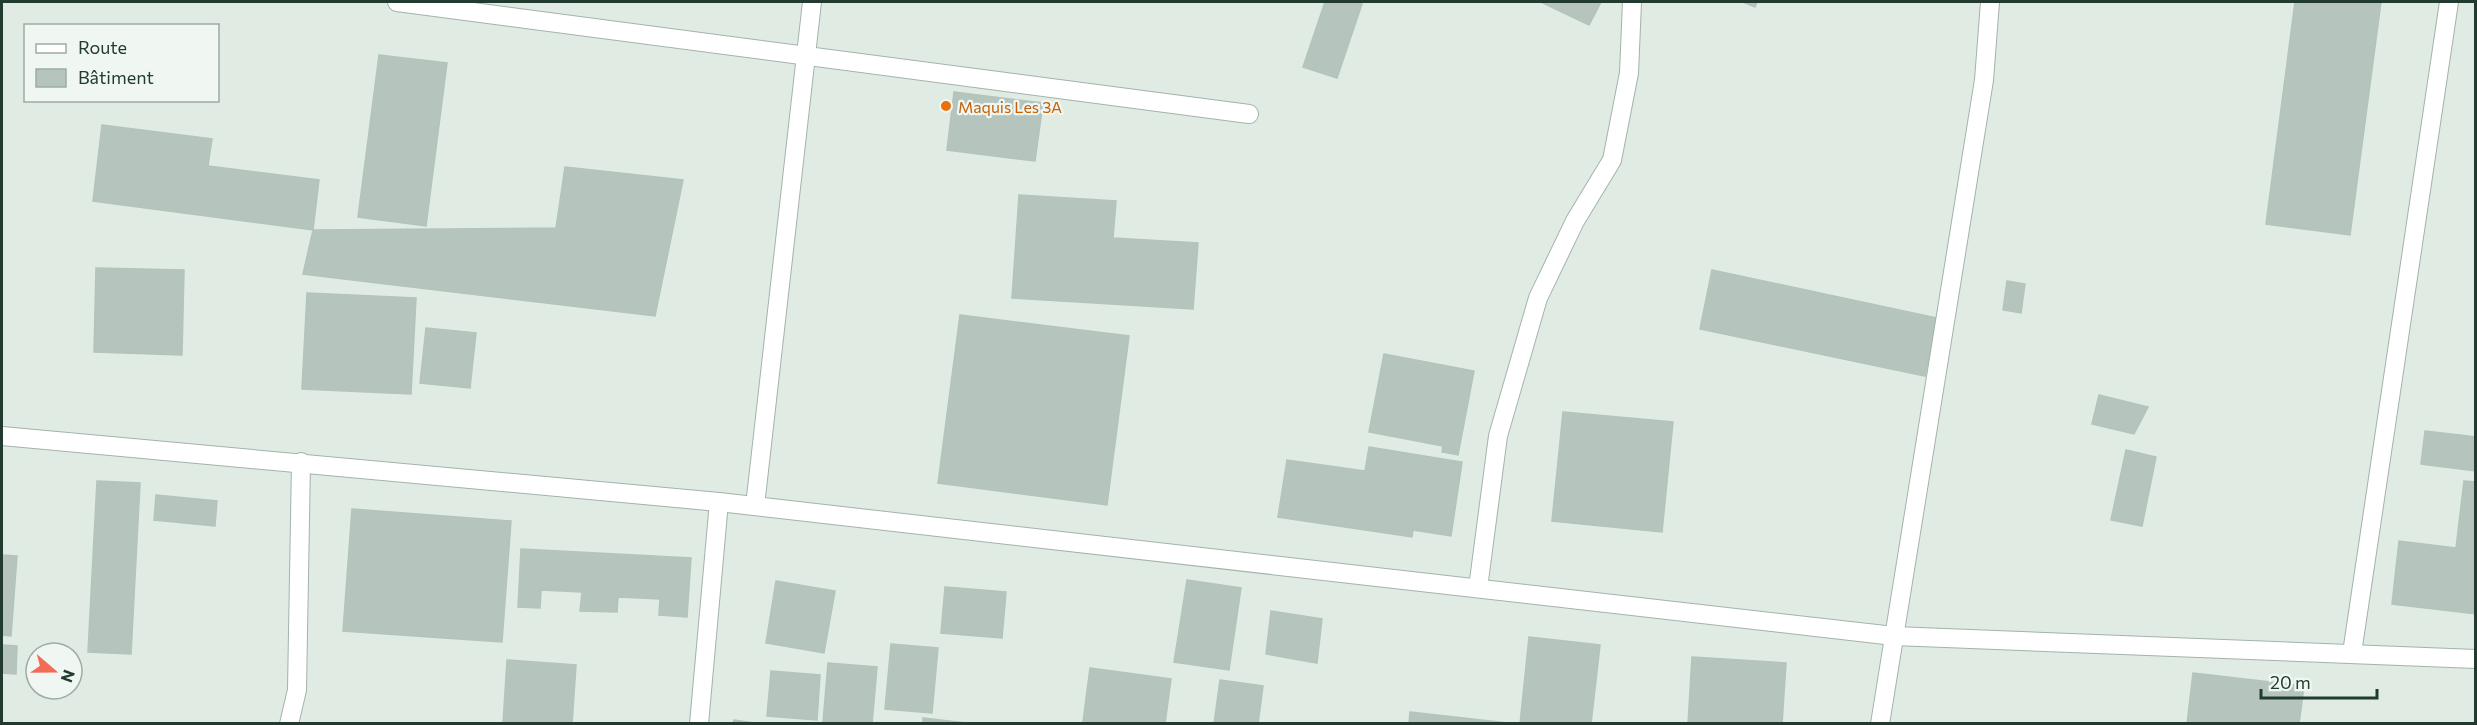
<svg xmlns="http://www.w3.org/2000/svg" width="2477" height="725" font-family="Commissioner,sans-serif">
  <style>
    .building { fill: #b5c5bd; stroke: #b2c4bb; stroke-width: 1.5 }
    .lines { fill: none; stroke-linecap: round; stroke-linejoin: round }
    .minor-casing { stroke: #a3b3ab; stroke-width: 20 }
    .minor { stroke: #fff; stroke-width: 18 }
    .food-dot { fill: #e8710a; stroke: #f0f7f3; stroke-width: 2 }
    .labels { text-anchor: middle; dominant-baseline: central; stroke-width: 4.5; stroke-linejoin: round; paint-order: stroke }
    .food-label { font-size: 16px; fill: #c56008; stroke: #f0f7f3; text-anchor: start }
  </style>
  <rect width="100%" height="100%" fill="#e0ebe4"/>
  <g class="building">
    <path d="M1325,2H1355L1362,4L1337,78L1303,67Z"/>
    <path d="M1541,2H1601L1589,25Z"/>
    <path d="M1743,2H1757L1755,7Z"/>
    <path d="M2295,2H2381L2350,235L2266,224Z"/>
    <path d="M379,55L447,63L426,226L358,217Z"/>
    <path d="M954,92L1043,103L1035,161L947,150Z"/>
    <path d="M102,125L212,139L208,166L319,180L313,230L93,201Z"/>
    <path d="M565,167L683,180L655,316L303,274L313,230L556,228Z"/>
    <path d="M1019,195L1116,201L1113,238L1198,243L1193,309L1012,298Z"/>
    <path d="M96,268L184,270L182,355L94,352Z"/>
    <path d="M1712,270L1937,318L1925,376L1700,329Z"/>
    <path d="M2007,281L2025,284L2021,313L2003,310Z"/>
    <path d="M307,293L416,298L411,394L302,389Z"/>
    <path d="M960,315L1129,336L1107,505L938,483Z"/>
    <path d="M426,328L476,333L470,388L420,383Z"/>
    <path d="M1384,354L1474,371L1458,455L1442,452L1443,446L1369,432Z"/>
    <path d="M2099,395L2148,407L2134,434L2092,424Z"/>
    <path d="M1563,412L1673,422L1662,532L1552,521Z"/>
    <path d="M2425,431L2476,437V471L2421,464Z"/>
    <path d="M1369,447L1462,462L1451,536L1413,530L1412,537L1278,517L1287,460L1365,471Z"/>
    <path d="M2126,450L2156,457L2142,526L2111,520Z"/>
    <path d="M97,481L140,483L131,654L88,652Z"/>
    <path d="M2464,481L2476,482V614L2392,604L2399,541L2456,548Z"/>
    <path d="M156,495L217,501L215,526L154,520Z"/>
    <path d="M352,509L511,521L502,642L343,631Z"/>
    <path d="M521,549L691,558L687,617L659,615L660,599L618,597L617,612L580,611L582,592L541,590L540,608L518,607Z"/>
    <path d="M2,555L17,556L11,636L2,635Z"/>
    <path d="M1187,580L1241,588L1229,670L1174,662Z"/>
    <path d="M776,581L835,591L824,653L766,643Z"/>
    <path d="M945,587L1006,592L1002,638L941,633Z"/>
    <path d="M1271,611L1322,619L1317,663L1266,654Z"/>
    <path d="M1529,637L1600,645L1591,724H1520Z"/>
    <path d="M891,644L938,648L932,713L885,709Z"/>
    <path d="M2,645L17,646L16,674L2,673Z"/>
    <path d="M1692,657L1786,663L1782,724H1688Z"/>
    <path d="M507,660L576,665L572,724H503Z"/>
    <path d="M828,663L877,667L872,724L823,723Z"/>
    <path d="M1090,668L1171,679L1165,724L1083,722Z"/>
    <path d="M771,671L820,675L817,720L767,716Z"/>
    <path d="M2193,673L2304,686L2299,724H2187Z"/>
    <path d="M1220,680L1263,686L1258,724H1214Z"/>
    <path d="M1410,712L1517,724H1409Z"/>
    <path d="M923,718L975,724H923Z"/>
    <path d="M734,720L761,724H733Z"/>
  </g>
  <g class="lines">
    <defs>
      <g id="minor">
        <path d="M397,2L1249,114"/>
        <path d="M2,436L719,502L1894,636L2476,659"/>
        <path d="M755,506L812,2"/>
        <path d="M1478,588L1498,436L1538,298L1575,221L1612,160L1629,73L1632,2"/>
        <path d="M2352,653L2449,2"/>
        <path d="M289,724L297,690L301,462"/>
        <path d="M699,724L719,502"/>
        <path d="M1880,724L1984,80L1990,2"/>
      </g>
    </defs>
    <use href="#minor" class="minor-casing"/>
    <use href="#minor" class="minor"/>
  </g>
  <circle class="food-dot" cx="946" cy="106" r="6"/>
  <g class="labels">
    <g class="food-label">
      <text x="958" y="106">Maquis Les 3A</text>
    </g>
  </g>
  <rect width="2477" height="725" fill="none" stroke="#213b31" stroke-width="6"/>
  <rect x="24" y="24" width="195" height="78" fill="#f0f7f3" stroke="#9daca5" stroke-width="1.5"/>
  <rect x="36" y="44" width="30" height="9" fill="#ffffff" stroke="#9daca5" stroke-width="1.5"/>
  <text x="78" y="54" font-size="18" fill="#213b31">Route</text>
  <rect x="36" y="69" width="30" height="18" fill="#b5c5bd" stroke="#9daca5" stroke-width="1.5"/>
  <text x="78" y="84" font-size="18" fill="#213b31">Bâtiment</text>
  <g transform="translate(54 671) rotate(110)"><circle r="28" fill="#f0f7f3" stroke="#9daca5" stroke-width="1.5"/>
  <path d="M0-4.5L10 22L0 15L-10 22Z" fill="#f16b57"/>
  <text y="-9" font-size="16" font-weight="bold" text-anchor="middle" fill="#213b31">N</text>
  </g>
  <path d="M2261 689v9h116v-9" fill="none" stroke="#213b31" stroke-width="3"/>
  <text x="2270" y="689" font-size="18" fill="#213b31" stroke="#f0f7f3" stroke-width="4.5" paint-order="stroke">20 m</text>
</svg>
